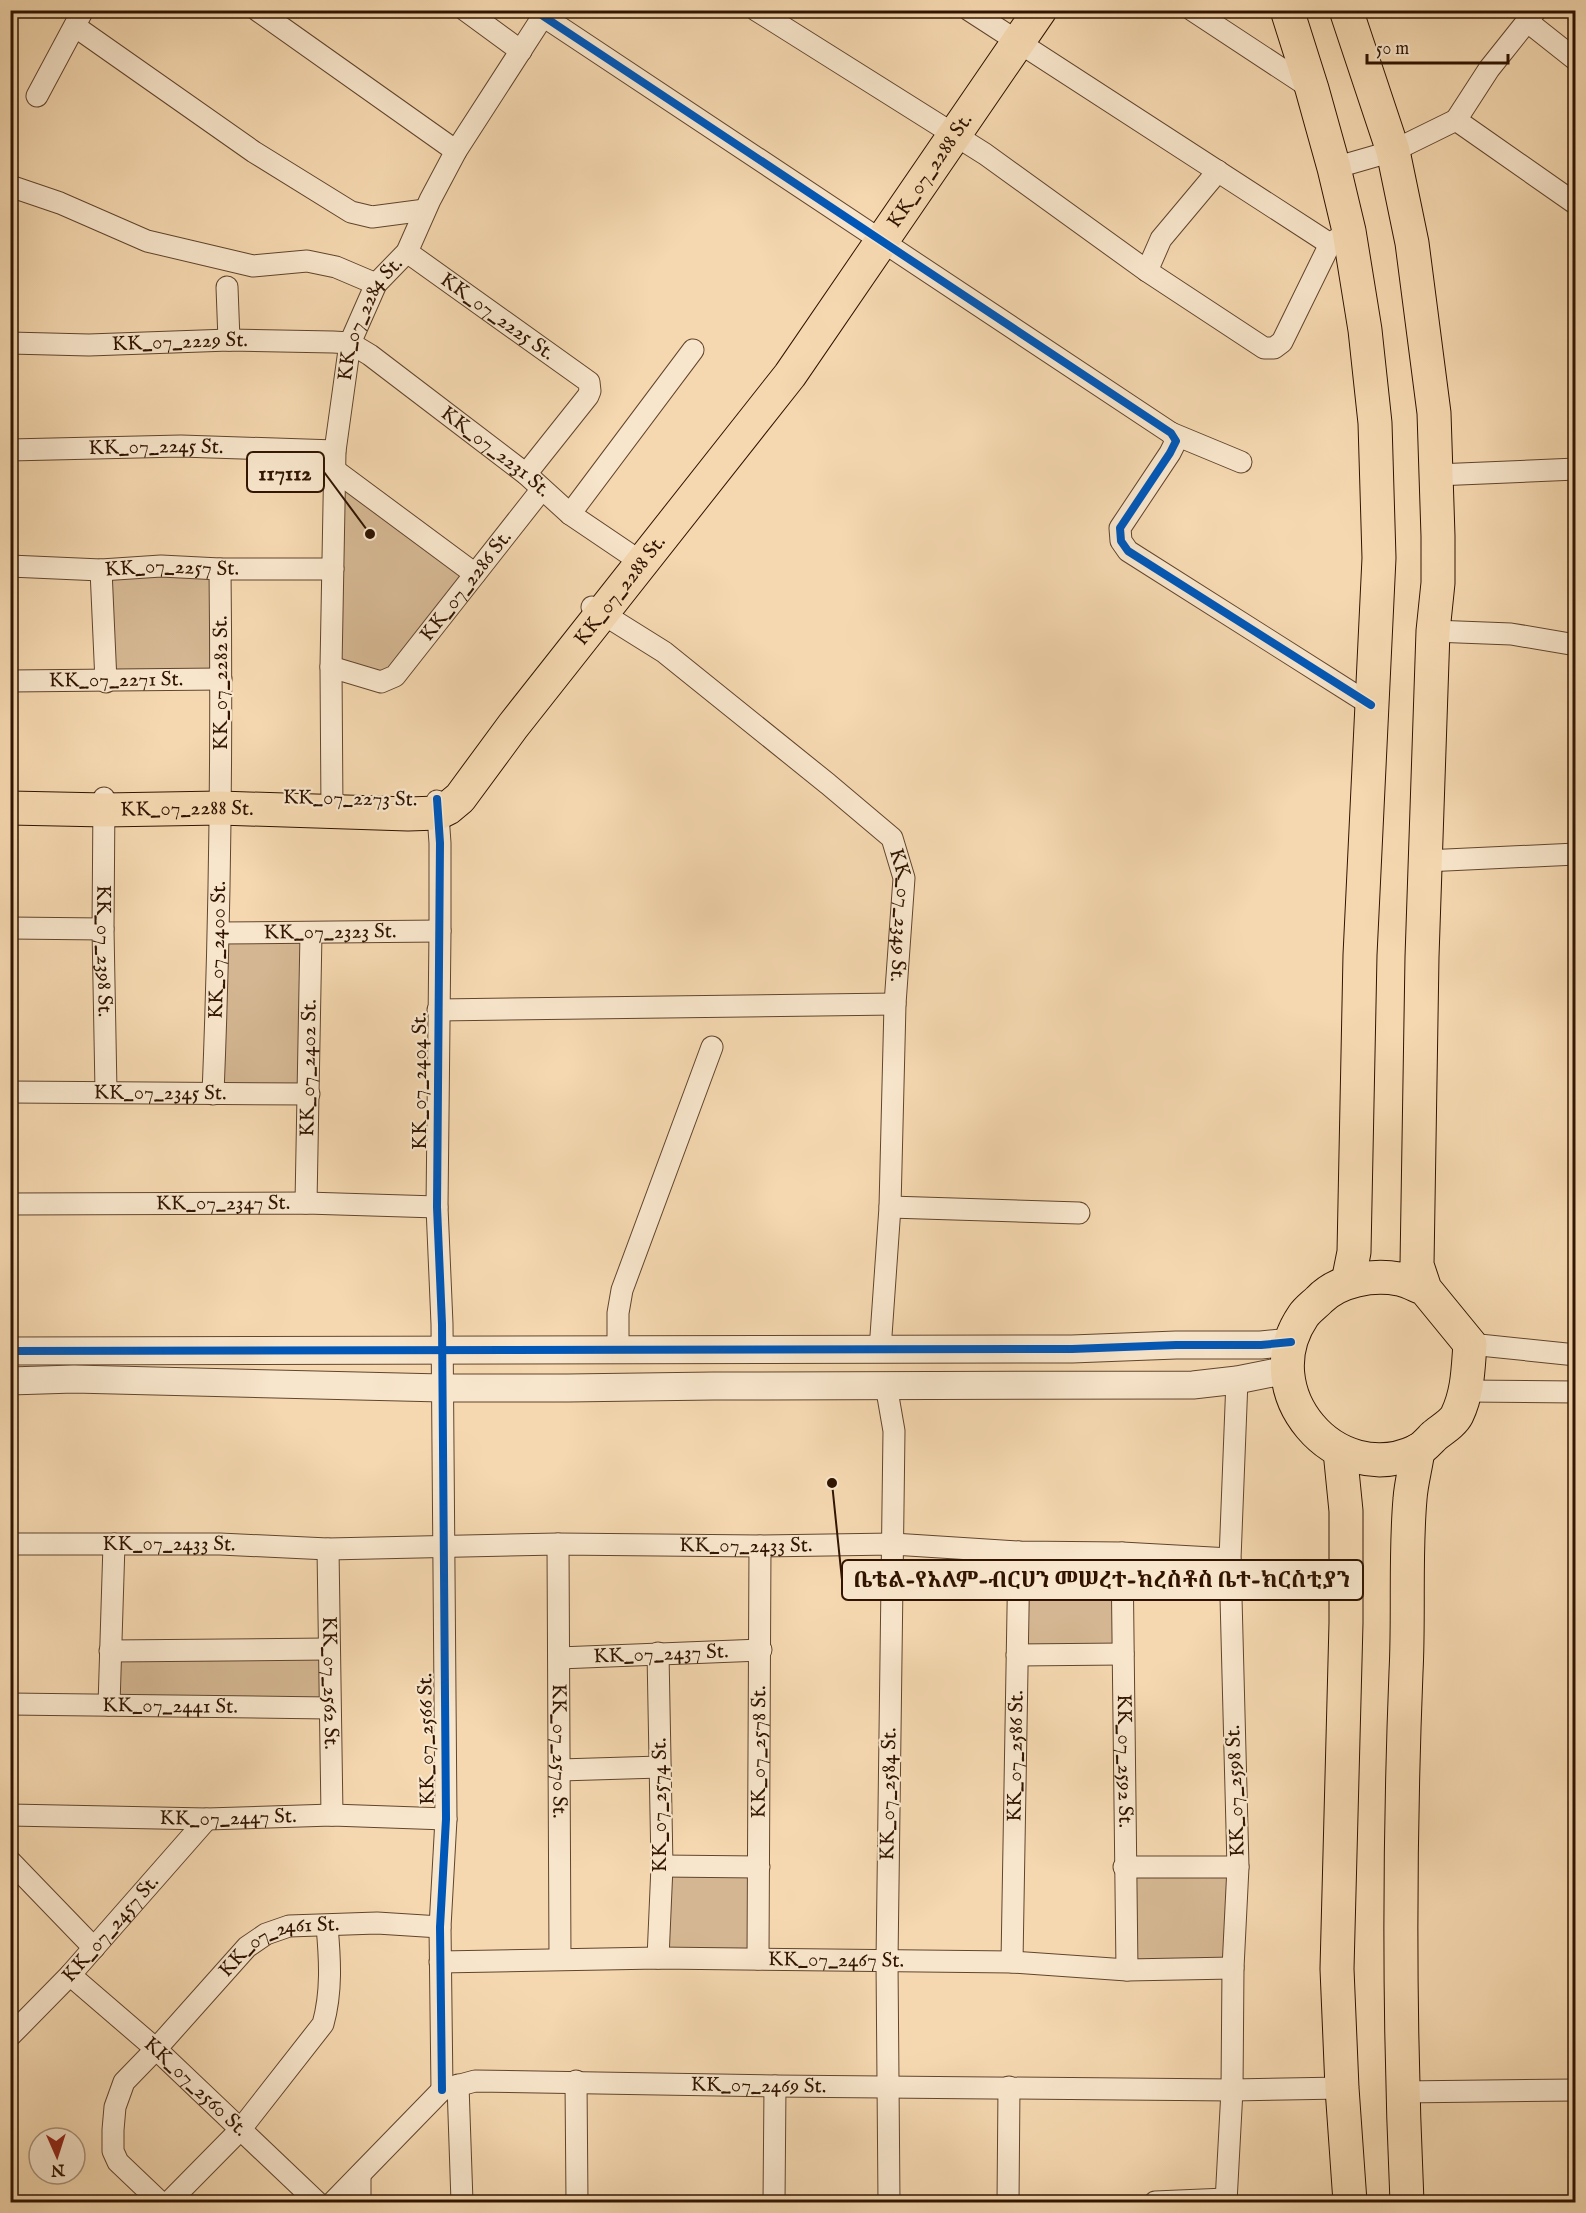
<svg xmlns="http://www.w3.org/2000/svg" width="1586" height="2213" font-family="'IM FELL English','Noto Serif Ethiopic',serif">
  <style>
    .green { fill: #d4b792; stroke: #82664a; stroke-width: 1.5 }
    .lines { fill: none; stroke-linecap: round; stroke-linejoin: round }
    .minor-casing { stroke: #61452d; stroke-width: 23 }
    .tertiary-casing { stroke: #61452d; stroke-width: 29 }
    .primary-casing { stroke: #301401; stroke-width: 35 }
    .trunk-casing { stroke: #301401; stroke-width: 35 }
    .minor { stroke: #f8e6cc; stroke-width: 21 }
    .tertiary { stroke: #f8e6cc; stroke-width: 27 }
    .primary { stroke: #f5d8b0; stroke-width: 33 }
    .trunk { stroke: #f5d8b0; stroke-width: 33 }
    .cycleway-casing { stroke: #f8e6cc; stroke-width: 11 }
    .cycleway { stroke: #0057b8; stroke-width: 8 }
    .labels { text-anchor: middle; dominant-baseline: central; stroke-width: 4.5; stroke-linejoin: round; paint-order: stroke }
    .street-label { font-size: 21px; fill: #301401; stroke: #f8e6cc }
    .leader { fill: none; stroke: #301401; stroke-width: 2 }
    .callout-dot { fill: #301401; stroke: #f8e6cc; stroke-width: 2 }
    .callout { fill: #f8e6cc; stroke: #301401; stroke-width: 2 }
    .callout-label { font-size: 22px; text-anchor: middle; font-weight: bold; fill: #301401 }
  </style>
  <rect width="100%" height="100%" fill="#f5d8b0"/>
  <filter id="stains"><feTurbulence type="fractalNoise" baseFrequency=".00333" numOctaves="4"/><feColorMatrix values="0 0 0 0 .2 0 0 0 0 .09 0 0 0 0 .02 0 0 0 .5 -.17"/></filter>
  <radialGradient id="worn" r=".72"><stop offset=".6" stop-color="#630" stop-opacity="0"/><stop offset="1" stop-color="#630" stop-opacity=".3"/></radialGradient>
  <g class="green">
    <path d="M336,471L475,574L386,681L331,667Z"/>
    <path d="M220,569L221,679L106,682L101,570Z"/>
    <path d="M219,933H311L309,1094H213Z"/>
    <path d="M1019,1552L1122,1553L1123,1654L1017,1655Z"/>
    <path d="M328,1649L329,1708L109,1705L110,1651Z"/>
    <path d="M662,1866L759,1867L758,1959L658,1958Z"/>
    <path d="M1124,1867L1238,1868L1234,1967L1127,1970Z"/>
  </g>
  <g class="lines">
    <defs>
      <g id="minor">
        <path d="M257,10L456,151"/>
        <path d="M465,10L521,51"/>
        <path d="M756,10L985,154L1147,271L1264,348H1274L1282,342L1330,244L1349,231"/>
        <path d="M969,10L1330,244"/>
        <path d="M1192,10L1312,89"/>
        <path d="M1536,10L1489,69L1456,120L1576,204"/>
        <path d="M543,16L1171,433L1176,441L1170,453L1120,528L1121,541L1128,551L1371,705"/>
        <path d="M1528,22L1576,60"/>
        <path d="M76,27L254,152L351,212L372,217L425,210"/>
        <path d="M37,96L83,10"/>
        <path d="M1334,168L1393,151L1456,120"/>
        <path d="M10,186L60,203L147,241L253,266L307,261L336,267L376,284"/>
        <path id="s1" d="M407,252L589,382L590,391L588,396L526,474"/>
        <path d="M1147,271L1161,239L1218,171"/>
        <path d="M227,287L229,340"/>
        <path id="s2" d="M10,343L89,345L229,340L333,342L350,343L370,355L526,474L570,514L641,562"/>
        <path d="M1171,433L1241,462"/>
        <path id="s3" d="M10,450L181,446L335,451"/>
        <path d="M336,471L475,574"/>
        <path d="M1436,475L1576,469"/>
        <path d="M570,514L693,350"/>
        <path id="s4" d="M10,566L101,570L161,566L220,569H333"/>
        <path d="M101,570L106,682"/>
        <path id="s5" d="M592,607L664,652L828,784L892,838L904,878L895,1004L890,1207L880,1350"/>
        <path d="M1433,631L1511,634L1576,645"/>
        <path id="s6" d="M331,667L381,682L395,676L542,489"/>
        <path id="s7" d="M10,681L221,679"/>
        <path id="s8" d="M104,798L103,929L106,1091"/>
        <path d="M437,801L440,843V931L437,1207L442,1324L446,1819L440,1927L442,2090"/>
        <path id="s9" d="M332,812L331,667L335,451L350,343L376,284L407,252L430,200L456,151L547,10"/>
        <path d="M1425,861L1576,854"/>
        <path d="M10,928L103,929"/>
        <path id="s10" d="M219,933L440,931"/>
        <path d="M438,1010L895,1004"/>
        <path id="s11" d="M10,1092L309,1094"/>
        <path id="s12" d="M213,1094C220,919 222,744 220,569"/>
        <path id="s13" d="M306,1203L311,933"/>
        <path id="s14" d="M10,1204L306,1203L437,1207"/>
        <path d="M890,1207L1079,1213"/>
        <path d="M1470,1344L1576,1355"/>
        <path d="M618,1351V1313L622,1290L712,1047"/>
        <path d="M886,1385L894,1431L887,1961L889,2202"/>
        <path d="M1467,1391L1576,1392"/>
        <path id="s15" d="M10,1544H220L328,1549L558,1544L760,1546L893,1544L1019,1552L1122,1553L1230,1559"/>
        <path id="s16" d="M558,1544L560,1959"/>
        <path id="s17" d="M328,1549L332,1815"/>
        <path id="s18" d="M1122,1553L1127,1970"/>
        <path d="M110,1651L328,1649"/>
        <path d="M1017,1655L1123,1654"/>
        <path id="s19" d="M559,1658L761,1650"/>
        <path id="s20" d="M10,1704L329,1708"/>
        <path d="M109,1705L114,1544"/>
        <path d="M560,1770L660,1767"/>
        <path id="s21" d="M10,1815L207,1819L332,1815L446,1819"/>
        <path d="M10,1861L94,1948"/>
        <path d="M662,1866L759,1867"/>
        <path d="M1124,1867H1238"/>
        <path d="M658,1958L662,1866L658,1653"/>
        <path id="s22" d="M758,1959L760,1546"/>
        <path id="s23" d="M440,1962L658,1958L1012,1962L1127,1970L1233,1968"/>
        <path id="s24" d="M1012,1962L1019,1552"/>
        <path id="s25" d="M70,1975L156,2049L317,2202"/>
        <path id="s26" d="M10,2036L70,1975L207,1819"/>
        <path d="M576,2081L577,2202"/>
        <path d="M458,2085L462,2202"/>
        <path d="M1402,2092L1576,2090"/>
        <path d="M360,2175V2202"/>
        <path id="s27" d="M160,2202L118,2162L113,2151V2130L115,2107L124,2082L156,2049L247,1947L266,1934L289,1926L377,1923L440,1927"/>
        <path d="M169,2202L240,2130L323,2024C332,1992 330,1959 327,1926"/>
        <path id="s28" d="M333,2202L442,2090L475,2081L775,2086L1232,2090L1342,2088"/>
        <path d="M774,2202L775,2086"/>
        <path d="M1008,2202L1009,2087"/>
        <path d="M1155,2202L1226,2199"/>
        <path d="M1226,2202L1232,2090L1233,1968L1238,1867L1230,1559L1237,1380"/>
      </g>
      <g id="tertiary">
        <path d="M10,1351L1072,1349L1176,1345H1261L1291,1342"/>
        <path d="M10,1381L74,1379L442,1388H568L713,1386L1193,1385L1237,1380L1287,1370"/>
      </g>
      <g id="primary">
        <path id="s29" d="M10,808L105,810L220,808L408,814L438,813L448,808L460,798L513,726L790,375L1040,10"/>
      </g>
      <g id="trunk">
        <path d="M1287,10L1312,89L1334,168L1349,231L1365,330L1375,423L1379,558L1360,955L1354,1252L1348,1282"/>
        <path d="M1346,10L1393,151L1412,243L1434,413L1438,536V583L1433,631L1422,957L1417,1265L1425,1289L1470,1344C1468,1369 1468,1392 1457,1415C1453,1423 1441,1430 1434,1436C1429,1441 1423,1448 1417,1451C1335,1490 1252,1391 1303,1316C1307,1310 1314,1305 1319,1300C1338,1280 1373,1274 1399,1279C1408,1281 1417,1286 1425,1289"/>
        <path d="M1340,1451L1346,1511V1623L1337,1969L1342,2088L1350,2202"/>
        <path d="M1407,2202C1399,2025 1399,1849 1406,1672C1409,1615 1405,1556 1410,1499C1411,1483 1416,1466 1418,1450"/>
      </g>
    </defs>
    <use href="#minor" class="minor-casing"/>
    <use href="#tertiary" class="tertiary-casing"/>
    <use href="#primary" class="primary-casing"/>
    <use href="#trunk" class="trunk-casing"/>
    <use href="#minor" class="minor"/>
    <use href="#tertiary" class="tertiary"/>
    <use href="#primary" class="primary"/>
    <use href="#trunk" class="trunk"/>
    <defs>
      <g id="cycleway">
        <path d="M543,16L1171,433L1176,441L1170,453L1120,528L1121,541L1128,551L1371,705"/>
        <path d="M437,799L440,843L437,1207L442,1324L446,1819L440,1927L442,2090"/>
        <path d="M10,1351L1072,1349L1176,1345H1261L1291,1342"/>
      </g>
    </defs>
    <use href="#cycleway" class="cycleway-casing"/>
    <use href="#cycleway" class="cycleway"/>
  </g>
  <g class="labels">
    <g class="street-label">
      <text stroke="none"><textPath href="#s29" startOffset="1239">KK_07_2288 St.</textPath></text>
      <text stroke="none"><textPath href="#s1" startOffset="111">KK_07_2225 St.</textPath></text>
      <text stroke="none"><textPath href="#s9" startOffset="500">KK_07_2284 St.</textPath></text>
      <text stroke="none"><textPath href="#s2" startOffset="170">KK_07_2229 St.</textPath></text>
      <text stroke="none"><textPath href="#s3" startOffset="146">KK_07_2245 St.</textPath></text>
      <text stroke="none"><textPath href="#s2" startOffset="522">KK_07_2231 St.</textPath></text>
      <text stroke="none"><textPath href="#s4" startOffset="162">KK_07_2257 St.</textPath></text>
      <text stroke="none"><textPath href="#s6" startOffset="182">KK_07_2286 St.</textPath></text>
      <text stroke="none"><textPath href="#s29" startOffset="717">KK_07_2288 St.</textPath></text>
      <text stroke="none"><textPath href="#s7" startOffset="106">KK_07_2271 St.</textPath></text>
      <text transform="translate(221 683) rotate(-90)">KK_07_2282 St.</text>
      <text transform="translate(350 799) rotate(1)">KK_07_2273 St.</text>
      <text stroke="none"><textPath href="#s29" startOffset="177">KK_07_2288 St.</textPath></text>
      <text stroke="none"><textPath href="#s5" startOffset="458">KK_07_2349 St.</textPath></text>
      <text stroke="none"><textPath href="#s10" startOffset="111">KK_07_2323 St.</textPath></text>
      <text stroke="none"><textPath href="#s8" startOffset="153">KK_07_2398 St.</textPath></text>
      <text stroke="none"><textPath href="#s12" startOffset="144">KK_07_2400 St.</textPath></text>
      <text stroke="none"><textPath href="#s13" startOffset="135">KK_07_2402 St.</textPath></text>
      <text transform="translate(420 1081) rotate(-90)">KK_07_2404 St.</text>
      <text stroke="none"><textPath href="#s11" startOffset="150">KK_07_2345 St.</textPath></text>
      <text stroke="none"><textPath href="#s14" startOffset="213">KK_07_2347 St.</textPath></text>
      <text stroke="none"><textPath href="#s15" startOffset="159">KK_07_2433 St.</textPath></text>
      <text stroke="none"><textPath href="#s15" startOffset="736">KK_07_2433 St.</textPath></text>
      <text stroke="none"><textPath href="#s19" startOffset="102">KK_07_2437 St.</textPath></text>
      <text stroke="none"><textPath href="#s17" startOffset="134">KK_07_2562 St.</textPath></text>
      <text stroke="none"><textPath href="#s20" startOffset="160">KK_07_2441 St.</textPath></text>
      <text transform="translate(427 1739) rotate(-91)">KK_07_2566 St.</text>
      <text stroke="none"><textPath href="#s16" startOffset="207">KK_07_2570 St.</textPath></text>
      <text stroke="none"><textPath href="#s22" startOffset="207">KK_07_2578 St.</textPath></text>
      <text stroke="none"><textPath href="#s24" startOffset="206">KK_07_2586 St.</textPath></text>
      <text stroke="none"><textPath href="#s18" startOffset="208">KK_07_2592 St.</textPath></text>
      <text transform="translate(1236 1791) rotate(-92)">KK_07_2598 St.</text>
      <text transform="translate(889 1794) rotate(-89)">KK_07_2584 St.</text>
      <text transform="translate(660 1805) rotate(-90)">KK_07_2574 St.</text>
      <text stroke="none"><textPath href="#s21" startOffset="218">KK_07_2447 St.</textPath></text>
      <text stroke="none"><textPath href="#s26" startOffset="147">KK_07_2457 St.</textPath></text>
      <text stroke="none"><textPath href="#s27" startOffset="354">KK_07_2461 St.</textPath></text>
      <text stroke="none"><textPath href="#s23" startOffset="396">KK_07_2467 St.</textPath></text>
      <text stroke="none"><textPath href="#s28" startOffset="474">KK_07_2469 St.</textPath></text>
      <text stroke="none"><textPath href="#s25" startOffset="168">KK_07_2560 St.</textPath></text>
    </g>
  </g>
  <path class="leader" d="M370 534L324 472M832 1483L842 1580"/>
  <g class="callout-dot">
    <circle cx="370" cy="534" r="6"/>
    <circle cx="832" cy="1483" r="6"/>
  </g>
  <g class="callout">
    <rect x="247" y="452" width="77" height="40" rx="6"/>
    <rect x="842" y="1560" width="521" height="40" rx="6"/>
  </g>
  <g class="callout-label">
    <text x="285" y="480">117112</text>
    <text x="1102" y="1587">ቤቴል-የአለም-ብርሀን መሠረተ-ክረስቶስ ቤተ-ክርስቲያን</text>
  </g>
  <rect width="1586" height="2213" fill="none" stroke="#f5d8b0" stroke-width="36"/>
  <rect x="12" y="12" width="1562" height="2189" fill="none" stroke="#301401" stroke-width="3"/>
  <rect x="18" y="18" width="1550" height="2177" fill="none" stroke="#301401" stroke-width="1.5"/>
  <g transform="translate(57 2156) rotate(177)"><circle r="28" fill="#f8e6cc" stroke="#a8927b" stroke-width="1.5"/>
  <path d="M0-4.5L10 22L0 15L-10 22Z" fill="#8f2418"/>
  <text y="-9" font-size="16" font-weight="bold" text-anchor="middle" fill="#301401">N</text>
  </g>
  <path d="M1367 54v9h141v-9" fill="none" stroke="#301401" stroke-width="3"/>
  <text x="1376" y="54" font-size="18" fill="#301401" stroke="#f8e6cc" stroke-width="4.5" paint-order="stroke">50 m</text>
  <rect width="100%" height="100%" filter="url(#stains)"/>
  <rect width="100%" height="100%" fill="url(#worn)"/>
</svg>
